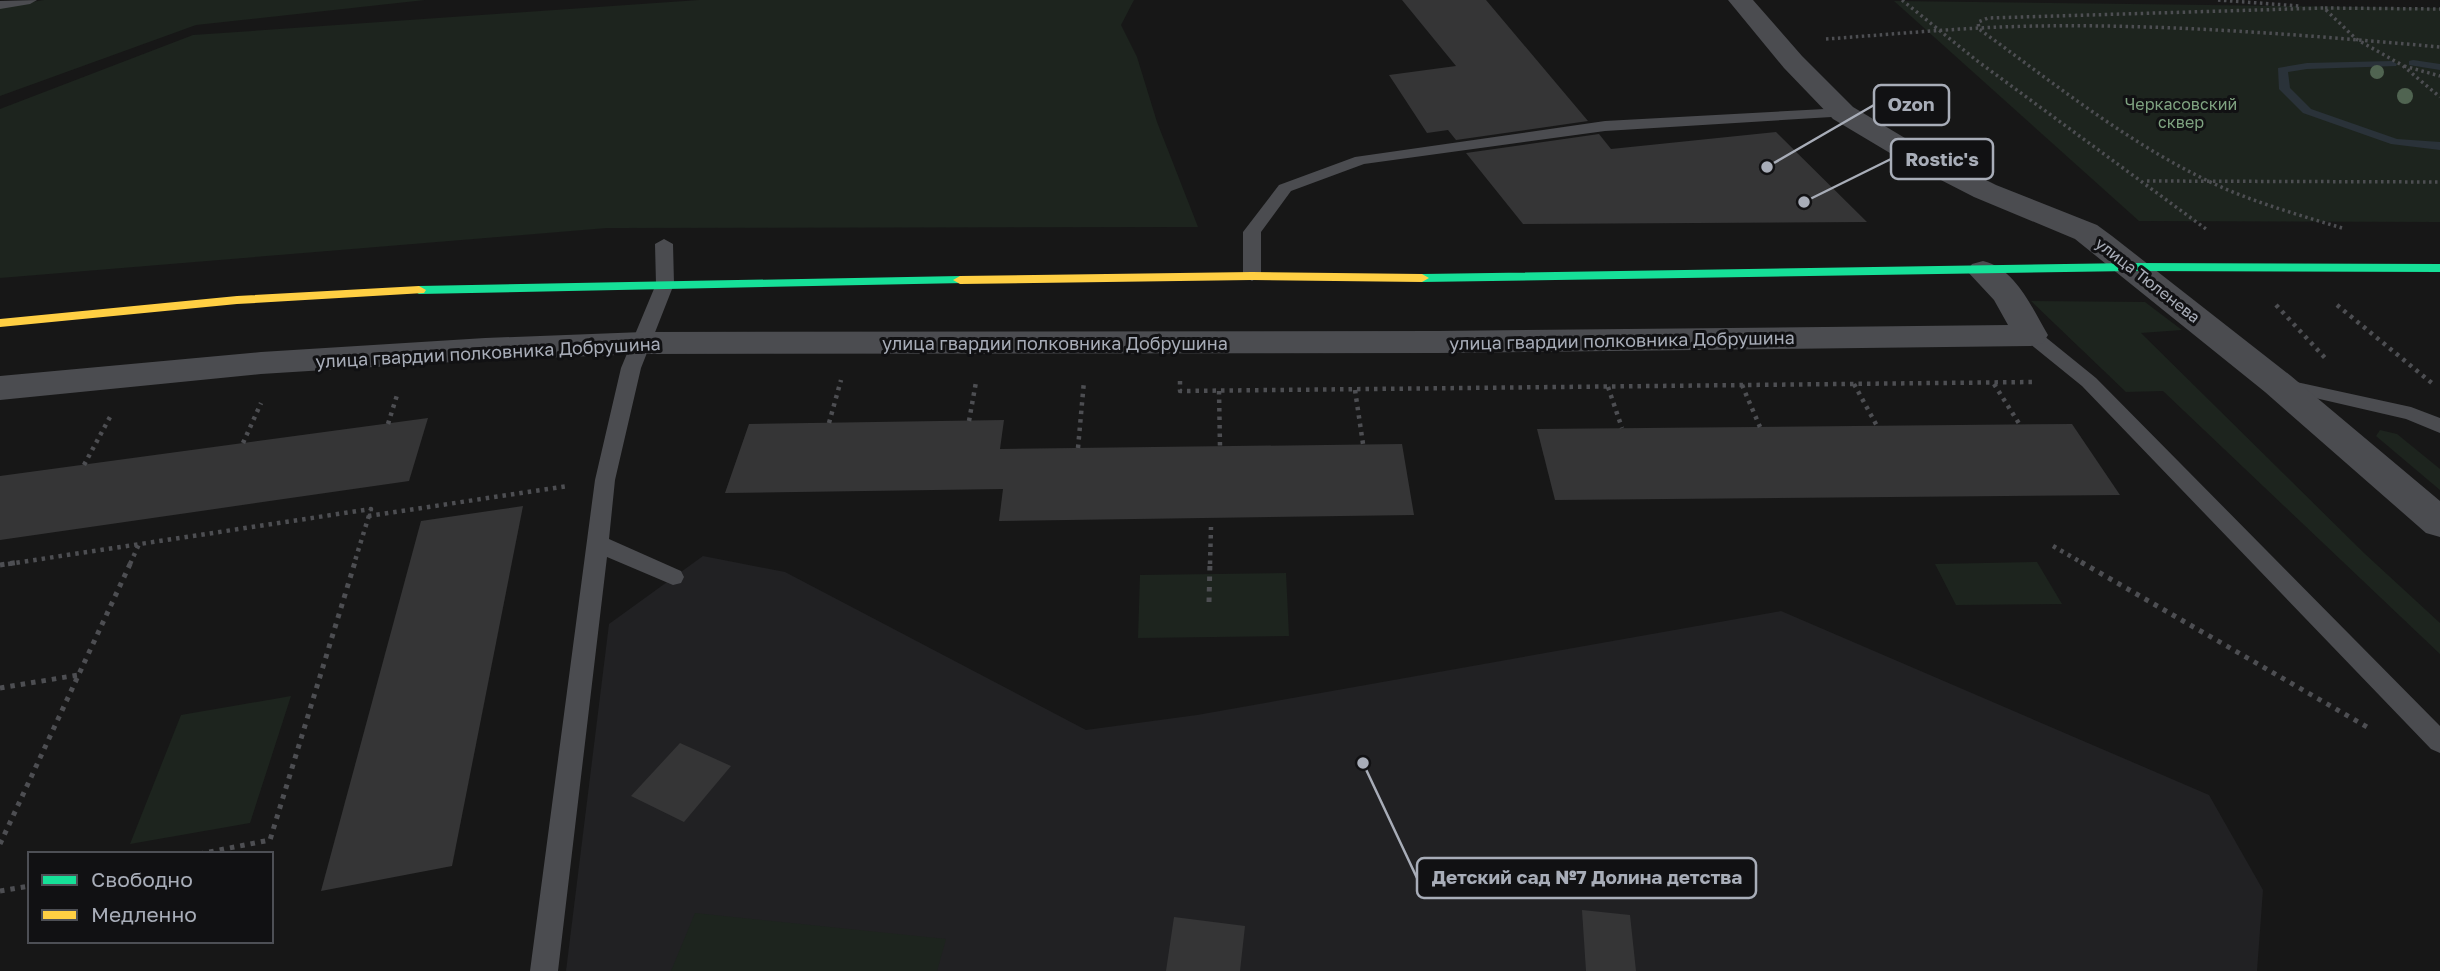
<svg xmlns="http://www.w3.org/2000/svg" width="2440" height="971" font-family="'Golos Text',sans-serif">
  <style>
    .built { fill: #212123 }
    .green { fill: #1d241e }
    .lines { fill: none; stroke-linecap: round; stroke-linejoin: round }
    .stream { fill: #2a3239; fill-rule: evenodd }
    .building { fill: #353536 }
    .path-far2 { stroke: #4d4e52; stroke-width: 3.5; stroke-dasharray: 2.5 3.5; stroke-linecap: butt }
    .path-far1 { stroke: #4d4e52; stroke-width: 4.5; stroke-dasharray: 3.5 5; stroke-linecap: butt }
    .path { stroke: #4d4e52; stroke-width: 5; stroke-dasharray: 4.5 6; stroke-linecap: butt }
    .lane { fill: #4b4c50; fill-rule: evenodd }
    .street { fill: #4b4c50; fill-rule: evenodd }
    .fast { fill: #16e098; fill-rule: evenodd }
    .slow { fill: #ffcf43; fill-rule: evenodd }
    .tree { fill: #506451 }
    .labels { text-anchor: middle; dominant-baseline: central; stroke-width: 6; stroke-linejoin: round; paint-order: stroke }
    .far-park-label { font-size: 16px; fill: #7fa381; stroke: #111113 }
    .far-street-label { font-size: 16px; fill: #a8adb8; stroke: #111113 }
    .street-label { font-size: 18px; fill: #a8adb8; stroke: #111113 }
    .leader { fill: none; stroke: #a8adb8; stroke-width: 2.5 }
    .callout-dot { fill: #a8adb8; stroke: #111113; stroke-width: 2.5 }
    .callout { fill: #111113; stroke: #a8adb8; stroke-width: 2.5 }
    .callout-label { font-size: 19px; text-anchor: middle; font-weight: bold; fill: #a8adb8 }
  </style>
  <rect width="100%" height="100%" fill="#171717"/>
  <path class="built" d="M703,556L785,572L1086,730L1197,715L1781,611L2209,795L2263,890L2257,971H566L609,624Z"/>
  <g class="green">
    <path d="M44,0H425L196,25L0,96V7Z"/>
    <path d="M699,0H1134L1121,25L1137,57L1157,122L1198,227L607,228L0,278V109L193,35Z"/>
    <path d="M1894,1L2440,8V222L2139,221Z"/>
    <path d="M2031,301L2145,302L2182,330L2141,333L2364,553L2440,623V654L2163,391L2126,392Z"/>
    <path d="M2380,430L2397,434L2440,469V490L2376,436Z"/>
    <path d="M2037,562L2062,604L1956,605L1935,564Z"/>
    <path d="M1286,573L1289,636L1138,638L1140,575Z"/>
    <path d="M291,696L250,823L130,844L181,715Z"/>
    <path d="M695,913L946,939L937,971H671Z"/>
  </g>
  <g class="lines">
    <g class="stream">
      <path d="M2413,60L2440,64V70L2409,65V61Z"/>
      <path d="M2392,61L2397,64L2396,66L2307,69L2288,72L2290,88L2311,109L2397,139L2440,142V150L2391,144L2303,113L2279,89L2278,68L2307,63Z"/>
    </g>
  </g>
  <g class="building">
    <path d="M1402,0H1486L1588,121L1456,140L1448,130L1427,133L1389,75L1456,66Z"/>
    <path d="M1776,132L1867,222L1523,224L1466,153L1599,134L1611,149Z"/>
    <path d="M428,418L409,481L0,540V476Z"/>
    <path d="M1004,420L1000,449L1402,444L1414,515L999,521L1003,489L725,493L749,424Z"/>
    <path d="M2072,424L2120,495L1555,500L1537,429Z"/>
    <path d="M523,506L452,866L321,891L421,521Z"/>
    <path d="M680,743L731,766L684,822L631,796Z"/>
    <path d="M1582,910L1630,915L1636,971H1586Z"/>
    <path d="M1174,917L1245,926L1240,971H1166Z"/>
  </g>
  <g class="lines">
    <g class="path-far2">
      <path d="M1902,0L1976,60L2206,229"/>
      <path d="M2218,0L2299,6"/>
      <path d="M2325,8L2440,9"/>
      <path d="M1826,39C1896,34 1967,27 2038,26C2172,24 2306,35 2440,47"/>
      <path d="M2404,66L2440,76"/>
      <path d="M2147,181L2440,182"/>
      <path d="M2342,228C2296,214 2249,201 2206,180C2124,140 2052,82 1979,29L1978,22L1988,18L2324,8L2356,39L2402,65L2440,97"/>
    </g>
    <g class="path-far1">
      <path d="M2276,305L2327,360"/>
      <path d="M2337,305L2433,384"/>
      <path d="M1180,381V391L2032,382"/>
      <path d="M1854,384L1877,426"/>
      <path d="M1994,384L2020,425"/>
      <path d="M1742,385L1760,427"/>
      <path d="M1608,387L1622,428"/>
      <path d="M1355,390L1363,444"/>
      <path d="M1219,391L1220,447"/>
      <path d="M969,421L976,382"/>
      <path d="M829,423L841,380"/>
      <path d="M388,424L398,392"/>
      <path d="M243,443L261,403"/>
      <path d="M1078,448L1084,381"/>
      <path d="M84,465L110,417"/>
      <path d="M368,516L568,486"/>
      <path d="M2053,546L2084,564"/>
      <path d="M8,564L371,509L354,564"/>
      <path d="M130,564L139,544"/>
      <path d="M1210,564L1211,527"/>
    </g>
    <g class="path">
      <path d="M2081,562L2367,727"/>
      <path d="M0,565L20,562"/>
      <path d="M1209,602L1210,562"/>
      <path d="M0,688L78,675"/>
      <path d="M0,844L131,562"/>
      <path d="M199,854L270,840L355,562"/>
      <path d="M0,891L30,886"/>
    </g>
    <g class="lane">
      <path d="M37,0L30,4L0,9V1Z"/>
      <path d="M1843,108L1848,110L1851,113L1848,116L1605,131L1364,164L1291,191L1261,232V276L1252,281L1243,276V232L1279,185L1355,157L1605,121Z"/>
      <path d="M664,239L673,244L674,284L641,368L615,480L609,539L681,571L684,577L681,583L673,585L607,557L558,971H530L595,480L621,368L656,284L655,244Z"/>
      <path d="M2031,329L2038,331L2096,378L2440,726V753L2431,749L2082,386L2024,339L2022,335L2024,331Z"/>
      <path d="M2283,379L2411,407L2440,418V433L2406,419L2276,389L2273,385L2276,381Z"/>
    </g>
    <g class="street">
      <path d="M1728,0H1753L1802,56L1853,107L1920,147L1996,185L2097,225L2112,236L2291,376L2440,501V537L2426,533L2265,392L2075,239L1974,197L1900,159L1833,119L1784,68Z"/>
      <path d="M1983,261C2016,269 2032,308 2048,335L2043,343L2031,346L1439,353L643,354L485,360L261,374L0,400V376L261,352L485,338L643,332L1439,331L2008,325L1994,300L1967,271L1972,264Z"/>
    </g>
    <g class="fast">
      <path d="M2131,263L2440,264V272L2131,271L1422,282L1415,278L1422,274Z"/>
      <path d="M960,276L967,280L965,283L419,294L412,290L419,286Z"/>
    </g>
    <g class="slow">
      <path d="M1252,272L1422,274L1429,278L1422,282L1252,280L960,284L953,280L960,276Z"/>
      <path d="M419,286L426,290L424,293L237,304L0,327V319L237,296Z"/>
    </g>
  </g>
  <g class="tree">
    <circle cx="2377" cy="72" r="7"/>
    <circle cx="2405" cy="96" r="8"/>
  </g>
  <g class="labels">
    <g class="far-park-label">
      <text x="2181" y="104">Черкасовский<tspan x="2181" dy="18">сквер</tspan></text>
    </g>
    <g class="far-street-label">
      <text transform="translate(2148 280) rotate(38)">улица Тюленева</text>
    </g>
    <g class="street-label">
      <text transform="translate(1622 340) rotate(-1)">улица гвардии полковника Добрушина</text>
      <text x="1055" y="343">улица гвардии полковника Добрушина</text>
      <text transform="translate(488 352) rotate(-3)">улица гвардии полковника Добрушина</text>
    </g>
  </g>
  <path class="leader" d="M1767 167L1874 105M1804 202L1891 159M1363 763L1417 878"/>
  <g class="callout-dot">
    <circle cx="1767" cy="167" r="7"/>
    <circle cx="1804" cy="202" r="7"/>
    <circle cx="1363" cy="763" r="7"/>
  </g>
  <g class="callout">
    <rect x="1874" y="85" width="75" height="40" rx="7"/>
    <rect x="1891" y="139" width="102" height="40" rx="7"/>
    <rect x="1417" y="858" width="339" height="40" rx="7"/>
  </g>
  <g class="callout-label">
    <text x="1911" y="111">Ozon</text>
    <text x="1942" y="166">Rostic's</text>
    <text x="1587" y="884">Детский сад №7 Долина детства</text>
  </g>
  <rect x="28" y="852" width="245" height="91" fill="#111113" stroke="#4d4f55" stroke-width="2"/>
  <rect x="42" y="875" width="35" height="10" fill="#16e098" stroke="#4d4f55" stroke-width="2"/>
  <text x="91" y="887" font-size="21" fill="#a8adb8">Свободно</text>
  <rect x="42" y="910" width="35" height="10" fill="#ffcf43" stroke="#4d4f55" stroke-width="2"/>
  <text x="91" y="922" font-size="21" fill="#a8adb8">Медленно</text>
</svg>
